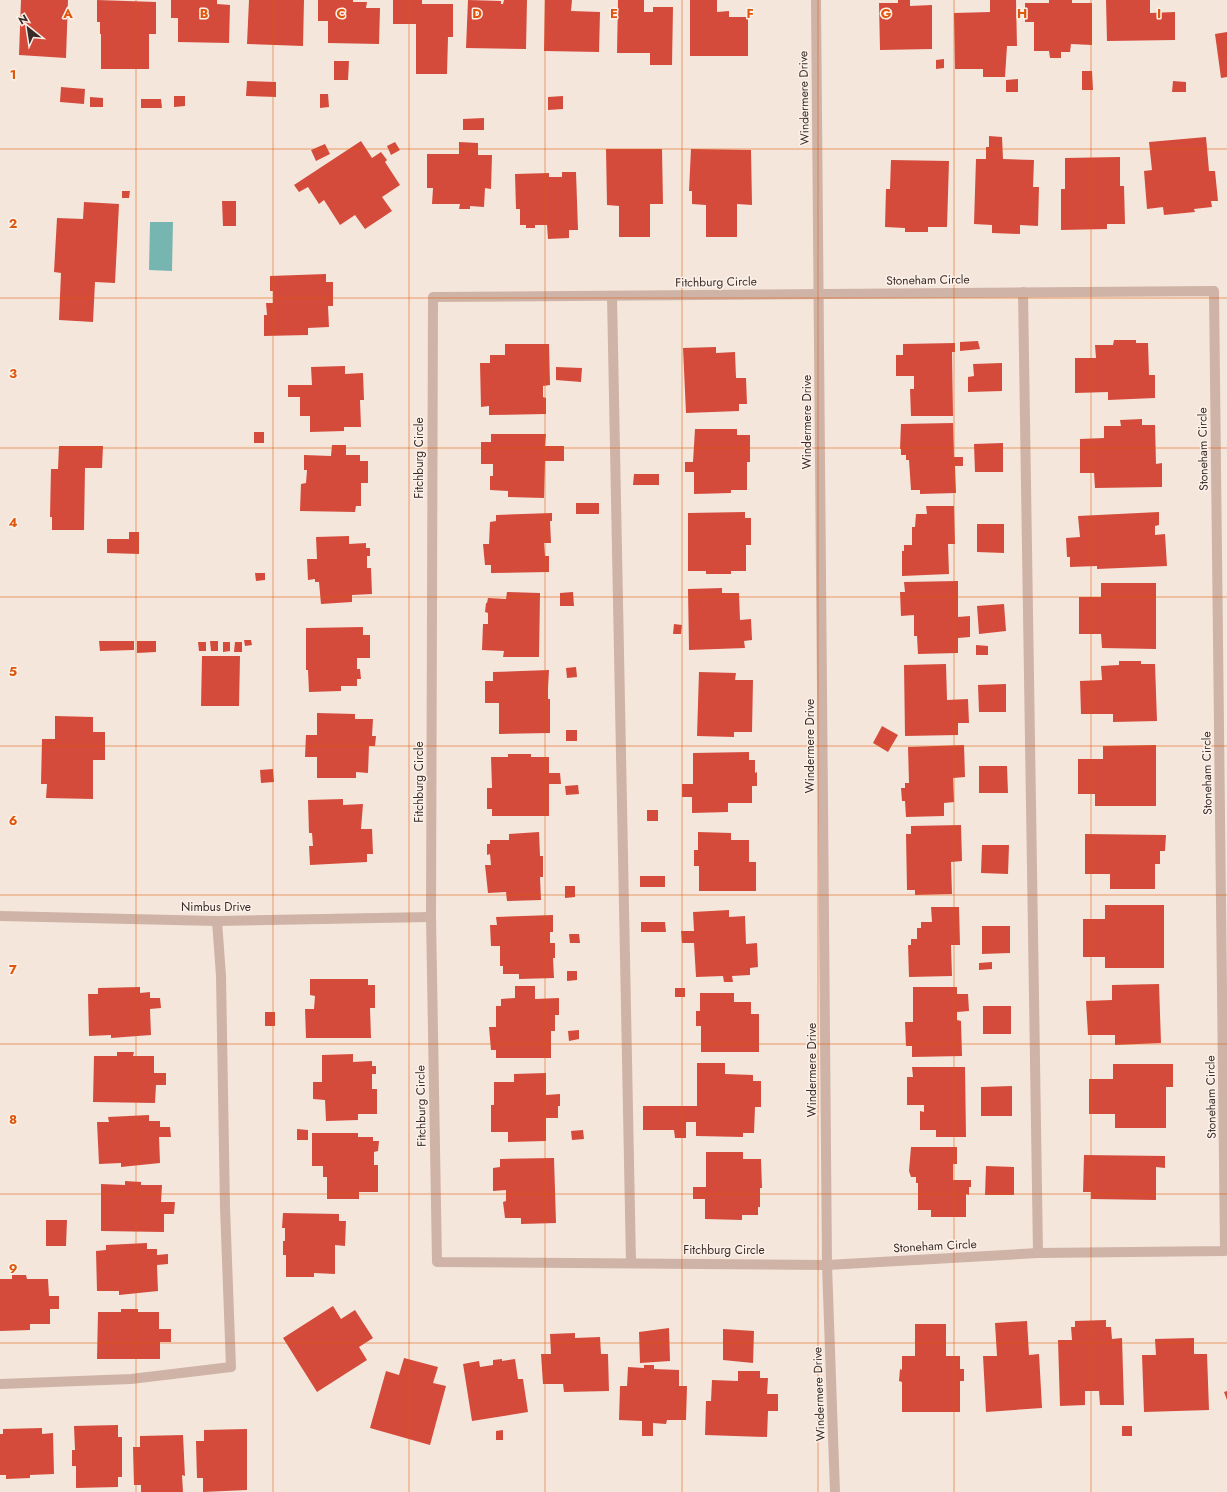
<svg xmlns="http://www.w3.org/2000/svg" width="1227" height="1492" font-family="Jost,sans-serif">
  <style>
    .water { fill: #77b6b0 }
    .building { fill: #d44b3b }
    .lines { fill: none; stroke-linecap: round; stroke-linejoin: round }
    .minor { stroke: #cfb3a6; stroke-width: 10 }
    .grid { fill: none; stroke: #df570d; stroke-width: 1; stroke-opacity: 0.55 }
    .labels { text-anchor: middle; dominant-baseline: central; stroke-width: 3; stroke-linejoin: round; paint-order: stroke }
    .street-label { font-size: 12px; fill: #3a2b28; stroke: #fcf1e9 }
    .grid-label { font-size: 13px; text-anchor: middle; font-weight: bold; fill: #df570d; stroke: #fcf1e9; stroke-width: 3; stroke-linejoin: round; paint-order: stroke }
  </style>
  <rect width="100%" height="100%" fill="#f5e6dc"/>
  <path class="water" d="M150,222H173L172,271L149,270Z"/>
  <g class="building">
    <path d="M21,0H68L66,58L19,55Z"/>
    <path d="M97,0L156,2V34H149V69H101V34H100V22H97Z"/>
    <path d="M171,0H217V4L230,5L229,43L178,42V18H171Z"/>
    <path d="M249,0H304L303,46L247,44Z"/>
    <path d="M318,0H353V2H367L366,8H380L379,44L328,43V21H318Z"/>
    <path d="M393,0H422V4H453V37H448L447,74H416V24H393Z"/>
    <path d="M468,0L501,1V4H503L504,0H527L526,49L466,48Z"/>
    <path d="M545,0H572L571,11L600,12L599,52L544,51Z"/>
    <path d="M618,0H644V12H653V7H673L672,65H650V53H617Z"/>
    <path d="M690,0H717V12L729,11V17H748V56H690Z"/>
    <path d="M898,0H910V6L932,5V49L880,50L879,3H898Z"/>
    <path d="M990,0H1016L1017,46H1007L1005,77H983V69H955L954,13L990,12Z"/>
    <path d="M1049,0H1072V3H1092V45L1071,44L1070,52H1061V58H1050L1049,51H1034V22H1025V3H1049Z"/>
    <path d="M1106,0H1150V13L1175,12V40L1107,41Z"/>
    <path d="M1227,32V77L1221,78L1215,34Z"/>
    <path d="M944,59V68L936,69V60Z"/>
    <path d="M334,61H349L348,80H334Z"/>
    <path d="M1082,71H1092L1093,90H1082Z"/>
    <path d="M1018,79V92H1006V80Z"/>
    <path d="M247,81L276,82V97L246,96Z"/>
    <path d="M1173,81L1186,82V92H1172Z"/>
    <path d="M61,87L85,89L84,104L60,102Z"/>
    <path d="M320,94H328L329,107L320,108Z"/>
    <path d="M174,96H185V106L174,107Z"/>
    <path d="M563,96V109L548,110V97Z"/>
    <path d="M90,97L103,98V107H90Z"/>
    <path d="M141,99H161L162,108H141Z"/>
    <path d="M484,118V130H463V119Z"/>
    <path d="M989,136L1002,137L1003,159L1034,160L1033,187H1039L1038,226L1020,225V234L992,233V225L974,224L976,159H986V147H989Z"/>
    <path d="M1206,137L1209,171H1215L1218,201H1211L1212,207L1194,209L1195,212L1164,215L1163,207L1147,209L1144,171L1152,170L1149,142Z"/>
    <path d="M361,141L372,158L381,152L387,160L385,162L400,185L382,197L392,211L365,229L355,215L340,225L324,200L319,204L308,187L299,192L294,185Z"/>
    <path d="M395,142L400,150L391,155L387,146Z"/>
    <path d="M459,142L478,143V155H492L491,189L485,188L484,207L470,206V209H459L460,204H432L433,188H427V154H459Z"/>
    <path d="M325,144L330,154L316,161L311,150Z"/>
    <path d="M606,149H662L663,204H650V237H619V206L607,205Z"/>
    <path d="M691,149L751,150L752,205L737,204V237H706V205L692,204V191H689Z"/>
    <path d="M1120,157V186H1124L1125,224H1107V229L1061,230V189H1065V158Z"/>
    <path d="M891,160L949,161L947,227H928V232H905V228L885,227L886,189H890Z"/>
    <path d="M562,172H576L578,230H569V238L548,239L547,225H535V228H526V225H520V209H516L515,174L549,173V177H562Z"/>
    <path d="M122,191H130L129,198H122Z"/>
    <path d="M222,201H236V226H223Z"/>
    <path d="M84,202L119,204L115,283L95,282L93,322L59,320L61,273L54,272L57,218L83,219Z"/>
    <path d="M326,274V282H333V306H328L329,327L308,328V335L264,336V315H267L266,303H273V291H270V276Z"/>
    <path d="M1114,340H1136V343H1148L1149,375H1155V398L1108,400V392L1075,393V358H1096L1095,345H1113Z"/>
    <path d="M978,341L980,349L960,351V342Z"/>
    <path d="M955,343V352H952L953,416H911L910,389H914V376H896V355H903V344Z"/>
    <path d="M505,344H549L550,385L543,386V397L546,398V414L489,415V406L481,407L480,363H490V355H505Z"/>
    <path d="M716,347V353L735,352L736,378H746L747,404H739V411L686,413L683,348Z"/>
    <path d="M1002,363V391L968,392V377L974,376L973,364Z"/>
    <path d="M345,366V374L363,373L364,400H360L361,427H344V431L310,432V416H300V397H288V385H312L311,367Z"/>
    <path d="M556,367L582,368L581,382L556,380Z"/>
    <path d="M1142,419V425H1155L1156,464L1162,463V487L1095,488L1094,473H1080V439L1104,438V426H1121L1120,420Z"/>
    <path d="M953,423L954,457H963V466H955L956,493L920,494V490H911L909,460H906V455H901V449H900L901,424Z"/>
    <path d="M695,429H737V435H750V462H747V490H731V493L694,494V472H685V462H693Z"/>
    <rect x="254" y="432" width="10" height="11"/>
    <path d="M491,434H546L545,446H564V461H545L544,498L508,497V491L490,490V476H493V464H481V442H491Z"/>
    <path d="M1003,443V472H975L974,444Z"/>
    <path d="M332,445H346V455H360V461H368V483H361V506H356L355,512L300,511L301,484L306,483L307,470H304V455L331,456Z"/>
    <path d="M59,446H103L102,468H85L84,530H52V517H50L51,469H58Z"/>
    <path d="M634,474H659V485H633Z"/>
    <rect x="576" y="503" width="23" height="11"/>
    <path d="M926,506H954L955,544H948L949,574L902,576V551H904V545H912V527H915L916,514H927Z"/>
    <path d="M745,512V518H751V545H746V571H731V574H706V571H688V513Z"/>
    <path d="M1159,512V525L1155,526V535L1165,534L1167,566L1097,569V566L1070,567V557H1067L1066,538L1080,537L1078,516Z"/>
    <path d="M552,513V521H550L551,543H544L545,556H549V572L491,573V565H485L483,544H489L490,522L496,521V515Z"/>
    <path d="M977,524H1004V553L977,552Z"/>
    <path d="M129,532H139V554L107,553V539H129Z"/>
    <path d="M349,536V544L366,543V548H370V556H367V568H371L372,594L352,595V602L321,604L319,582H315V579L308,580L307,559H317L316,537Z"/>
    <path d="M255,573H265V580L256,581Z"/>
    <path d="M958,581V617L970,616V637L958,638V653L918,654L917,636H914V615L901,616L900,592H905L904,582Z"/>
    <path d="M1101,583H1156V649L1102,648L1101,634H1079V597H1101Z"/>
    <path d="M722,588V593H739L740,620L751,619L752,640L744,641L745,648L689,650L688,589Z"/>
    <path d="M507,592L540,593L539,657H503L504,651L482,650L483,624H488V613L485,612L486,603H487L488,598L506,599Z"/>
    <path d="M573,592L574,606H560V593Z"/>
    <path d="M1004,604L1006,631L979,634L977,606Z"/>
    <path d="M674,624L682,625L681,634H673Z"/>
    <path d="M363,627V635H370V658H357V669H360L361,679H357V686H341V691L309,692L308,670H306V628Z"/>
    <path d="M244,640H251L252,645L245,646Z"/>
    <path d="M99,641H134V650L100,651Z"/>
    <path d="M137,641H156V652L137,653Z"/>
    <path d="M210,641H218V651H211Z"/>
    <path d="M198,642H206V651H199Z"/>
    <path d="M223,642H230V651L223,652Z"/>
    <path d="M235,642H242V652H234Z"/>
    <path d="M976,645L988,646V655H976Z"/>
    <path d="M202,656H240L239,706H201Z"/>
    <path d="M1119,661H1141V664H1155L1157,721L1113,722V714H1081L1080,681L1102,680L1101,666L1119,665Z"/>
    <path d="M946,664L947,700L968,699L969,723H958V735L905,736L904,665Z"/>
    <path d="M576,667L577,677L567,678L566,668Z"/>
    <path d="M549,670L548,688V699H550V733L499,734V703H485V681H493V672Z"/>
    <path d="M699,672L736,673L735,680H753L752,732H734V737L697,736Z"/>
    <path d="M1006,684V712H979L978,685Z"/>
    <path d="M317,713L355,714V719H373L372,736H376L375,746H369L368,773L356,772V778H317V757H305L306,735H317Z"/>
    <path d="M55,716L93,717V732H105V760H93V799L46,798L47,784H41L42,739H55Z"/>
    <path d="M882,726L898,735L888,752L873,743Z"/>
    <rect x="566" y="730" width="11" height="11"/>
    <path d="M964,745L965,777L953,778L954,802L944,803V816L906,817L905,801H902L901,788H905V783H909L908,747Z"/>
    <path d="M1156,745V806H1095V794H1078V759H1103V746Z"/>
    <path d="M749,752V760H755V773L757,772V786H752V803H728V812L692,813V797H682V784H693V753Z"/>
    <path d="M508,754H531V757H549V773H560L561,784H549V816H492V809H487V788H492L491,757H508Z"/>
    <path d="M979,766H1007L1008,793H979Z"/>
    <path d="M273,769L274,782L261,783L260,770Z"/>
    <path d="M578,785L579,794L566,795L565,786Z"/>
    <path d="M343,799V805L363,804L361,829H372L373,854H367V862L310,865L309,846H313L312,833H309L308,800Z"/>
    <rect x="647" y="810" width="11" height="11"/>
    <path d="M961,825L962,861L951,862L952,894L915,895V890H907L906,834H911V826Z"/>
    <path d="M539,832L540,856H543V877H540L541,900L507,901L506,892L488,893L485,865H491L490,854L487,855V844H490V840H509V834Z"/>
    <path d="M698,832L731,833V840H749V862H756V891H699V866H694V850H698Z"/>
    <path d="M1085,834L1166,835L1165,851H1160V864H1155V889H1110V874H1085Z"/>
    <path d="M982,845H1009L1008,874L981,873Z"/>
    <rect x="640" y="876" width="25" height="11"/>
    <path d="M565,886H575V897L565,898Z"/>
    <path d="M1105,905H1164V968H1105V957H1083V919H1105Z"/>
    <path d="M931,907H959L960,945H951L952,976L909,977L908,945H911V939H917V928H921V922H932Z"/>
    <path d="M729,910V917L745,916L746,944L757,943L758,967L750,968V975L732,976L733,982H724L723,976L696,977L694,943H682L681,931H694L693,912Z"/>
    <path d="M553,915V932H550V943H555V958H553L554,978L519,979V974H503V966H500V946H491L490,925H497L496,917Z"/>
    <path d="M641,922H665L666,932H641Z"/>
    <path d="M982,926H1010V953L982,954Z"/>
    <path d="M569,934H579L580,943H570Z"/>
    <path d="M992,962V969L979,970V963Z"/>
    <path d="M567,971H577V980L567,981Z"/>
    <path d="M310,979H368V985H375V1008H370L371,1038H306L305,1009H314L315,996L310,995Z"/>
    <path d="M1159,984L1161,1043L1115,1045V1035H1088L1086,1001L1112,1000V985Z"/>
    <path d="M515,986H535V999L559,998V1015H555V1031H551V1058H496V1050H491L489,1027H496V1006H501V999L515,998Z"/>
    <path d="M140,987V993L150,992V998H160L161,1008L150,1009L151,1035L111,1038V1035L89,1036L88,994H98V988Z"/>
    <path d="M913,987H957V994H968L969,1011L957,1012V1020L961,1021L962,1056L912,1057V1046H906L905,1022H913Z"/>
    <rect x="675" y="988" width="10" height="9"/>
    <path d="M700,993H734V1002H751V1014H759V1052H701V1026H696V1011H700Z"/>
    <rect x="983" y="1006" width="28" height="28"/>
    <rect x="265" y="1012" width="10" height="14"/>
    <path d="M579,1030V1039L569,1041L568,1031Z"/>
    <path d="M117,1052H134L133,1056H154V1073H166V1085H156L155,1103L93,1102L94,1056H117Z"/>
    <path d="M353,1054V1062L372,1061V1066H376V1074H372V1089H377V1114H358V1120L326,1121L325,1100L313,1099V1082H322V1055Z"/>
    <path d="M697,1063H725V1074L753,1075V1081H761V1107H755L754,1133H743V1137L696,1136V1122H686V1138H675L674,1130H643V1106H697Z"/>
    <path d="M1113,1064H1173V1087H1166V1128H1115V1114H1089V1079H1113Z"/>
    <path d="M912,1067H965L966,1137H936V1130H920V1111L924,1112V1105H907V1077H913Z"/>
    <path d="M546,1073V1095L560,1094V1106H558V1118H546V1141L508,1142V1132H491V1105H494V1082H514V1074Z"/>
    <path d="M1012,1086V1116H981V1087Z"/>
    <path d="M149,1115V1121H160V1127H170L171,1137H159L160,1163L121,1167V1163L99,1164L97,1122H109L108,1117Z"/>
    <path d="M297,1129L308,1130V1140H297Z"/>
    <path d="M583,1130L584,1139L572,1140L571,1131Z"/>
    <path d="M312,1133H358V1137H373V1141H379L378,1151L374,1152V1165H378V1192H359V1199H327V1177H323V1166H312Z"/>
    <path d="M911,1147H957V1164H953V1180H971V1187H969V1195L966,1194V1217H931V1210H918V1183H916V1177H911L909,1171Z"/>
    <path d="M706,1152H743V1159H761L762,1188H760V1207H758V1215H742V1220L705,1219V1199H693V1187H706Z"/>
    <path d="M1084,1155L1165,1156V1168L1156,1167V1200L1091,1199V1192H1083Z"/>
    <path d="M554,1158L556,1223L521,1224V1218H505L503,1202L506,1201V1190L493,1191V1168L500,1167V1159Z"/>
    <path d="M986,1166L1014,1167V1195H985Z"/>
    <path d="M125,1181L141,1182V1185H162L161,1202H175L174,1214H164V1232L101,1231V1184L125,1185Z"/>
    <path d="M283,1213L339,1214V1221H346L345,1246L335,1245V1274L314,1273V1277H286V1255H283V1241H285V1228H282Z"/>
    <path d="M46,1220H67L66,1246H46Z"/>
    <path d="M147,1243V1249H157V1255L168,1254V1264L157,1265L158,1291L119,1295V1291H97L96,1251L106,1250V1245Z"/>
    <path d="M12,1275H26L27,1279H48L49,1296H59V1309H50V1324H30V1330L0,1331V1279H12Z"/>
    <path d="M333,1306L341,1319L355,1310L373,1338L359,1347L367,1360L317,1392L283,1338Z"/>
    <path d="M121,1309H138V1312H159V1329H171V1342H160V1359H97L98,1312H121Z"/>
    <path d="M1106,1320V1327H1111L1112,1339L1122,1338L1124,1405H1100L1099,1391H1085V1405L1060,1406L1058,1340H1072L1071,1327H1075V1321Z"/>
    <path d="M1027,1321L1029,1355L1039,1354L1042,1408L986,1412L983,1356H997L995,1323Z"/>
    <path d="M915,1324H946V1356H960V1369H964V1381H960V1412H902V1382L899,1381L900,1369L902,1370V1356H915Z"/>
    <path d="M669,1328L670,1361L640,1363L639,1332Z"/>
    <path d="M723,1329L754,1331L753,1363L723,1360Z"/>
    <path d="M575,1333V1338L600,1337L601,1354H608L609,1391L564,1392L563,1384H543L541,1354H551L550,1334Z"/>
    <path d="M1194,1338V1354H1207L1209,1410L1144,1412L1142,1355H1156L1155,1339Z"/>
    <path d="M404,1358L438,1367L433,1383L446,1386L430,1445L370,1428L386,1371L399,1375Z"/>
    <path d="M502,1359V1361L515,1359L518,1379H523L528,1412L472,1421L463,1364L479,1361L480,1367L493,1365V1360Z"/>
    <path d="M644,1365H654V1369L679,1370V1386H687L686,1420H667L666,1424L653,1423V1436H642V1421L619,1420L620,1386H627L628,1367L644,1368Z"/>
    <path d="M738,1371H760V1378H768L767,1394H778V1411H768L767,1437L705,1435L706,1401H711L712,1380L738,1381Z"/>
    <path d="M1227,1391V1400L1224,1392Z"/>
    <path d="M118,1425V1437H122V1477H118V1487L76,1488V1466H72V1450H75L74,1426Z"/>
    <rect x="1122" y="1426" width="10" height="10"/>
    <path d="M42,1428V1434L53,1433L54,1474L30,1475V1478L6,1479V1475H0V1434H3V1429Z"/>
    <path d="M247,1429V1490L203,1492V1478H197L196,1441H204V1430Z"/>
    <path d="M503,1430V1440H496V1431Z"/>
    <path d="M183,1435L185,1476L182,1475L183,1492H141V1485H134L133,1447H140V1436Z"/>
  </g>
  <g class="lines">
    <g class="minor">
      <path d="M816,0L827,1265L835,1492"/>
      <path d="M1214,291L1225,1251L1038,1253L827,1265L437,1262L431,917L433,297Z"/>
      <path d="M1023,292L1038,1253"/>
      <path d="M612,296L631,1263"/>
      <path d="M0,916L217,921L431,917"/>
      <path d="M0,1384L131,1379L231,1367L225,1207L221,976L217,921"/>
    </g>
  </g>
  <path class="grid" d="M136,0V1492M273,0V1492M409,0V1492M545,0V1492M682,0V1492M818,0V1492M954,0V1492M1091,0V1492M0,149H1227M0,298H1227M0,448H1227M0,597H1227M0,746H1227M0,895H1227M0,1044H1227M0,1194H1227M0,1343H1227"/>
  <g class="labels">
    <g class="street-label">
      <text transform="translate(804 98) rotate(-91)">Windermere Drive</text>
      <text transform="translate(928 280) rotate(-1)">Stoneham Circle</text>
      <text transform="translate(716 282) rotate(-1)">Fitchburg Circle</text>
      <text transform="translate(807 422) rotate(-90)">Windermere Drive</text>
      <text transform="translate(1203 449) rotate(-91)">Stoneham Circle</text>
      <text transform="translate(419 458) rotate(-90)">Fitchburg Circle</text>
      <text transform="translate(810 746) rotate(-90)">Windermere Drive</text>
      <text transform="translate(1207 773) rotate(-91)">Stoneham Circle</text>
      <text transform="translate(419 782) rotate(-90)">Fitchburg Circle</text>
      <text x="216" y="907">Nimbus Drive</text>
      <text transform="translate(812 1070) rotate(-90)">Windermere Drive</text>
      <text transform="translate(1211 1097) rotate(-91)">Stoneham Circle</text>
      <text transform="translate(421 1106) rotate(-91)">Fitchburg Circle</text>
      <text transform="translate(935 1246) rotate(-3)">Stoneham Circle</text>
      <text x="724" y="1250">Fitchburg Circle</text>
      <text transform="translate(819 1394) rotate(-92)">Windermere Drive</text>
    </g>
  </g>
  <g class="grid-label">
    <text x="68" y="18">A</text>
    <text x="204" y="18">B</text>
    <text x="341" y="18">C</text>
    <text x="477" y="18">D</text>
    <text x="614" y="18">E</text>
    <text x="750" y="18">F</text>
    <text x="886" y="18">G</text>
    <text x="1022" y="18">H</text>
    <text x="1159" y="18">I</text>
    <text x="13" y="79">1</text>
    <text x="13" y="228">2</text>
    <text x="13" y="378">3</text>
    <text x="13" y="527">4</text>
    <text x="13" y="676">5</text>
    <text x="13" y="825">6</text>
    <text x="13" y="974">7</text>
    <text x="13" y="1124">8</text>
    <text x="13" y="1273">9</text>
  </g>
  <g transform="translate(28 28) rotate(330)" stroke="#fcf1e9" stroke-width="3" paint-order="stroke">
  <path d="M0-3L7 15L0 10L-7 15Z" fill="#3a2b28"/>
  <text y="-6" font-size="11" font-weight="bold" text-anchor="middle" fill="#3a2b28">N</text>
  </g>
</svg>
